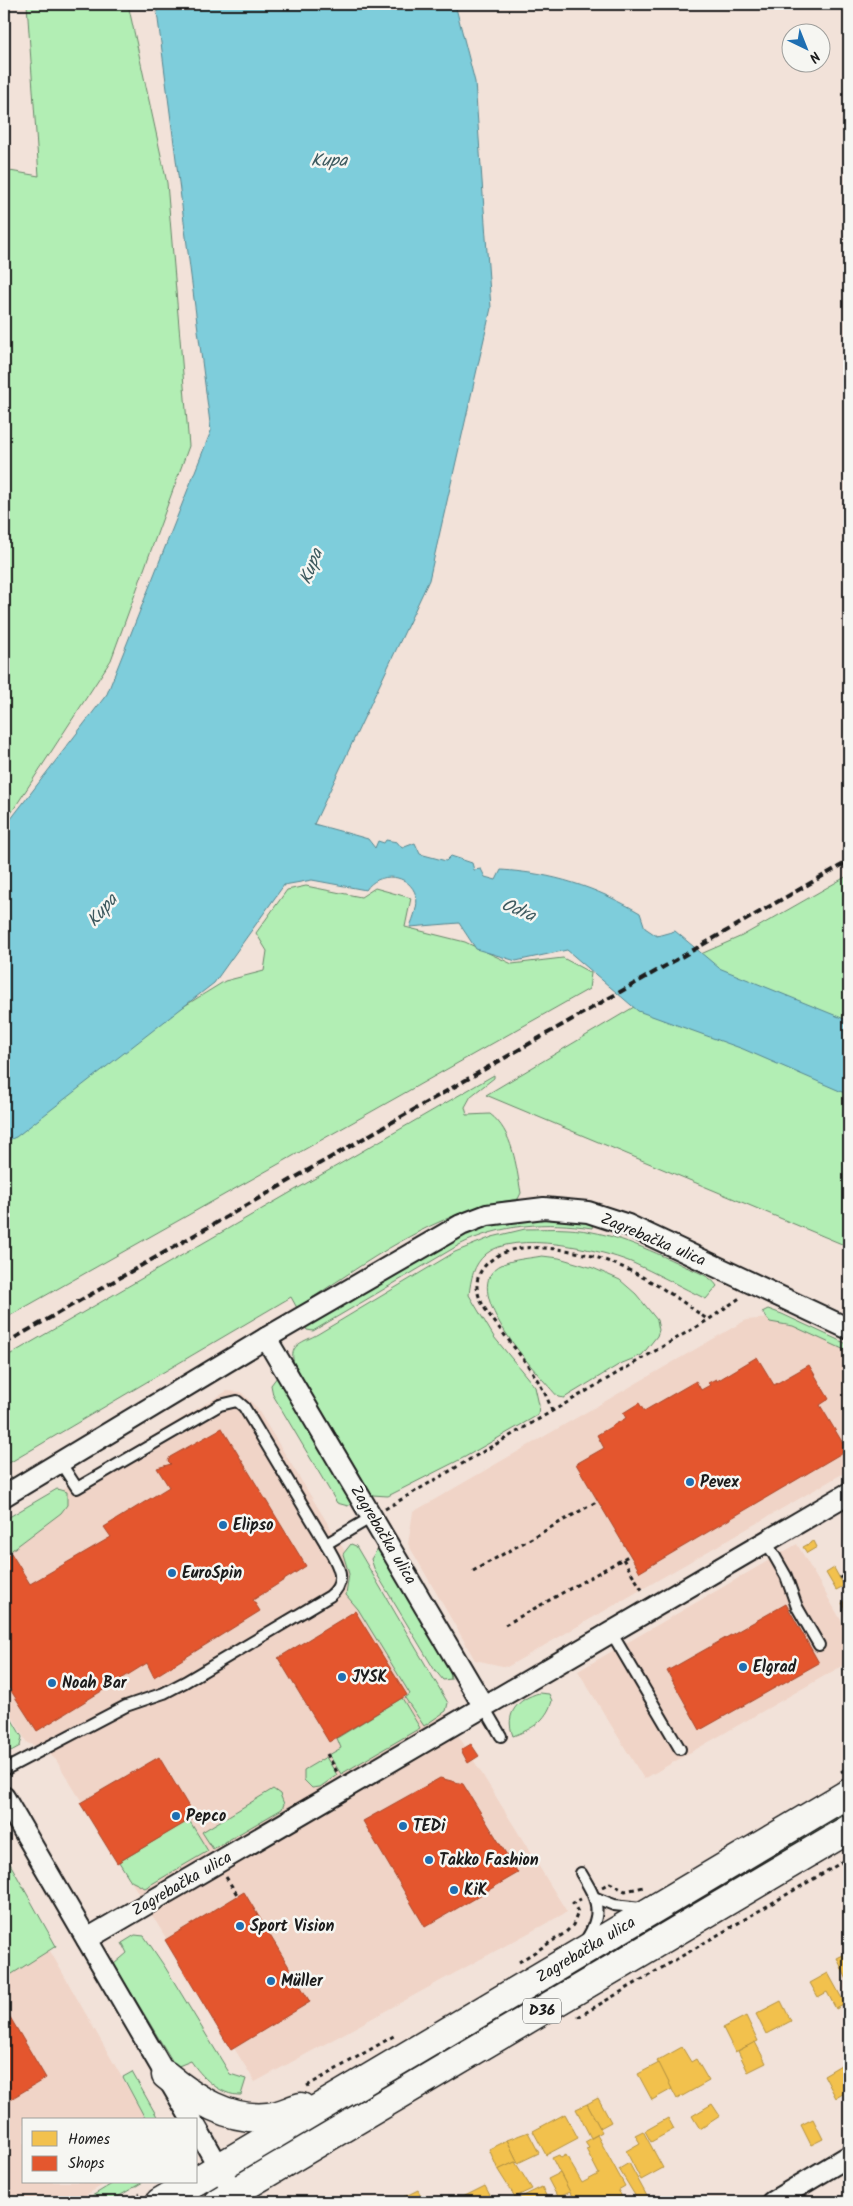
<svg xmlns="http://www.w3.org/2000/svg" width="853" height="2206" font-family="Kalam,sans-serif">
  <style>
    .built { fill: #f0d4c7 }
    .green { fill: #b2eeb4; stroke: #678568 }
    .water { fill: #7ecddb; stroke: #57868f }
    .homes { fill: #f2c14e; stroke: #b2903f }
    .shops { fill: #e4572e; stroke: #a84529 }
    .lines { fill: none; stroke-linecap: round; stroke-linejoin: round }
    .service-casing { stroke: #1c1c1c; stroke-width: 14 }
    .minor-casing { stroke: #1c1c1c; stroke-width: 24 }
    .primary-casing { stroke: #1c1c1c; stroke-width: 31 }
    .path { stroke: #1c1c1c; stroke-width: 3; stroke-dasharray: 4 4; stroke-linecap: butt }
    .service { stroke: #f6f6f2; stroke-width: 10 }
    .minor { stroke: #f6f6f2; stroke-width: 20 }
    .primary { stroke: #f6f6f2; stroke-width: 28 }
    .rail { stroke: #1c1c1c; stroke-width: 4; stroke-dasharray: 8 4; stroke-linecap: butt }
    .poi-dot { fill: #1f6fb2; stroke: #f6f6f2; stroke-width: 2 }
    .labels { text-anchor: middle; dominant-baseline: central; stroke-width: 5; stroke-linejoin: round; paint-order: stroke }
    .shield { fill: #f6f6f2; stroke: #5d5d5c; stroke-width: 1 }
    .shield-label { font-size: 15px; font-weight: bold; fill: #1c1c1c }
    .street-label { font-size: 16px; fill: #1c1c1c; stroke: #f6f6f2 }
    .poi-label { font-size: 16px; font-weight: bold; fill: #1c1c1c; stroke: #f6f6f2; text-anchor: start }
    .water-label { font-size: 18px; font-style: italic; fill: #3e5a5f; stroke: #f6f6f2 }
  </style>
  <rect width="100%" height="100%" fill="#f2e2d9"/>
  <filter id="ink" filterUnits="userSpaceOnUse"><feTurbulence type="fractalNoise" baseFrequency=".02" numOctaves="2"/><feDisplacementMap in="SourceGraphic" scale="10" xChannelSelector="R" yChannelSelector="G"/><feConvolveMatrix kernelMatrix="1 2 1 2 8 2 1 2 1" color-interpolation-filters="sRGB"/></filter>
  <g filter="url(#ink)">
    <g class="built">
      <path d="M781,1317L849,1346V1470L507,1667L475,1660L408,1544L413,1512L746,1320Z"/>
      <path d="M227,1391L241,1392L256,1407L567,1912L255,2082L56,1760L44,1749L27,1743L4,1702V1525Z"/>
      <path d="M797,1544L849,1634V1662L644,1779L578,1671Z"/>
      <path d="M49,1949L146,2120H24V2182H108L74,2202H4V1976Z"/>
    </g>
    <g class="green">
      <path d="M27,4H128L167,183L189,446L111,660L4,824V170L39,176Z"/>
      <path d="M849,875V1024L726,977L694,957L742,936Z"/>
      <path d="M306,886L361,897L375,888L411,898L405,927L465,942L512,964L563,958L591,973L589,989L4,1319V1117L225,981L264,971L267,951L256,933L287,890Z"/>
      <path d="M644,1001L849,1087V1247L486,1095Z"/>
      <path d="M494,1075V1078L471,1096L465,1107L467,1115L490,1114C513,1131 516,1166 521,1193L518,1199C434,1210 366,1263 297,1308L291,1297L4,1466V1422L7,1420L4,1417V1358Z"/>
      <path d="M564,1217L593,1223L592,1228C546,1221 501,1224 459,1245L313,1331L307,1330L304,1325L446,1243L483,1227L517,1218Z"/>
      <path d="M525,1229C539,1229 554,1228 568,1229C609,1231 648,1249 684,1266C695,1271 711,1276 717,1286L706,1299C681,1287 656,1273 631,1262C599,1249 514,1230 486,1254C473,1265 471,1279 469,1295L494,1337L535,1387L539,1405L538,1415L465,1457L388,1496L372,1495L294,1363C288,1344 304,1342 318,1334L455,1252L492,1237Z"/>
      <path d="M542,1256L559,1258L593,1268L620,1280L636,1294L657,1320L659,1330L657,1336L642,1355L620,1364L564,1398L558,1397C539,1375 465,1299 494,1270C505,1259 527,1259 542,1256Z"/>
      <path d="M768,1309L782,1314L849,1345V1352L793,1326L770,1322L762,1312Z"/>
      <path d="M277,1377L352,1503L348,1506L337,1503L273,1395L271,1385Z"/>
      <path d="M57,1489L67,1492V1505L61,1513L4,1556V1520Z"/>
      <path d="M351,1544L356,1546L448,1703L446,1711L424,1726L405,1698L410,1694L358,1609L346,1595L349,1574L343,1554Z"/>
      <path d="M378,1548L450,1671L451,1679L443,1680L434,1669L375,1571L371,1559Z"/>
      <path d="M539,1693L549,1694L552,1701C546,1721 532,1729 513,1736C504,1713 518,1699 539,1693Z"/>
      <path d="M402,1698L420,1728L341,1774L329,1755L341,1748L337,1738Z"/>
      <path d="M4,1706L22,1737L20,1746L11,1751L4,1744Z"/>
      <path d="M326,1757L337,1775L320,1787L312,1788L304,1780V1770Z"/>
      <path d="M273,1789L280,1794L284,1804L282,1809L213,1849L202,1832Z"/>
      <path d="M849,1804V1817L454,2047L588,1960Z"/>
      <path d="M189,1820L208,1851L145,1888L131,1881L119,1862Z"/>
      <path d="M4,1853L56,1946L4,1979Z"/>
      <path d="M135,1935L144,1936L165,1967L230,2074L246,2079L241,2095C220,2096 201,2076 191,2061L176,2067L114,1964L127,1953L122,1943Z"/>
      <path d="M132,2072L159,2120H146L123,2077Z"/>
      <path d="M115,2182H143L109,2202H82Z"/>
    </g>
    <path class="water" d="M156,4H455L475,82L491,308L429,580L314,824C332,829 351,834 368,839L375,848L378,841L384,843L386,840L397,842L402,848L415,843L420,854L446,861L451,856L472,863L474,870L481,869L485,877L496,880L501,870C552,873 596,887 640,913L645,928L657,936L675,931L719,968L849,1021V1095L743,1049L638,1011L567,950L516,961L476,949L459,923L410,927C413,918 419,905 416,896C410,873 378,871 366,890L312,880L284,885L214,983L16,1137L4,1142V828L107,694L211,431Z"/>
    <g class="homes">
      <path d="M814,1541L817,1547L807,1553L803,1547Z"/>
      <path d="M834,1568L844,1586L836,1590L826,1573Z"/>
      <path d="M849,1599V1616L842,1603Z"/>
      <path d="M849,1952V1981L848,1982L837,1958Z"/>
      <path d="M828,1973L845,2004L836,2009L827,1992L818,1997L810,1983Z"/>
      <path d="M781,2001L791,2021L766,2034L756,2014Z"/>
      <path d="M746,2016L758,2041L735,2052L723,2028Z"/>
      <path d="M755,2042L766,2063L748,2072L738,2051Z"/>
      <path d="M682,2047L691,2062L696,2059L709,2081L677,2099L657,2061Z"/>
      <path d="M659,2063L672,2089L652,2100L638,2074Z"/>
      <path d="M841,2065L849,2081L844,2083L848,2091L836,2098L824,2075Z"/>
      <path d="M598,2098L611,2122L600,2128L587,2104Z"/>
      <path d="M587,2104L602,2132L591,2138L576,2109Z"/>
      <path d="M712,2104L720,2116L700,2129L692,2116Z"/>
      <path d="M565,2114L578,2138L546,2155L533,2131Z"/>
      <path d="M668,2118L674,2129L651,2142L645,2131Z"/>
      <path d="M813,2119L823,2139L811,2145L801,2125Z"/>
      <path d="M643,2131L663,2168L641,2180L626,2151L640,2143L635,2135Z"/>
      <path d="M528,2132L539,2153L518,2163L507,2140Z"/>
      <path d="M597,2135L625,2186L618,2190L625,2202H611L608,2196L597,2202H575L552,2158L559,2155L561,2158L566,2155L582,2183L599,2174L586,2149L589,2148L585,2142Z"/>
      <path d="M507,2140L518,2163L515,2162L498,2170L489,2149Z"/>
      <path d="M515,2162L532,2189L515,2197L498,2170Z"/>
      <path d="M629,2163L648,2198L639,2202L619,2169Z"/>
      <path d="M560,2173L570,2192L558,2198L548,2179Z"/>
      <path d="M485,2186L493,2201L461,2202L459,2199Z"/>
      <path d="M542,2187L549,2202H513V2201Z"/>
      <path d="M418,2190L424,2202H394Z"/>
    </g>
    <g class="shops">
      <path d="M757,1357L774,1385L809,1365L829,1399L820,1405L847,1450L640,1572L576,1464L604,1448L597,1435L626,1418L623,1413L639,1403L644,1411L696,1381L701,1390L710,1385L708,1383L716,1379L717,1381Z"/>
      <path d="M222,1428L306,1566L253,1600L260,1611L154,1677L147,1663L37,1731L4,1680V1558L11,1553L30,1584L111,1537L104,1527L169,1487L157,1468L171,1464L168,1461L170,1457Z"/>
      <path d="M786,1604L819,1663L700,1730L667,1671Z"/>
      <path d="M355,1611L407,1695L329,1742L278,1658Z"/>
      <path d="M471,1744L479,1756L468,1763L461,1750Z"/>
      <path d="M159,1757L195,1817L117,1863L80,1803Z"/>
      <path d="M440,1778L463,1784L518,1873L425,1927L363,1821Z"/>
      <path d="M244,1892L310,2002L231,2050L165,1940Z"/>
      <path d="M4,2007L46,2078L4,2103Z"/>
    </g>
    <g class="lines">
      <defs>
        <g id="service">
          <path d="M60,1462L77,1488L220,1405L237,1401L244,1407L326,1544"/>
          <path d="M766,1541L786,1576L797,1607L819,1645"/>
          <path d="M611,1632L680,1749"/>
          <path d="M484,1707L501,1736"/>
          <path d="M4,1770L126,1706L164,1693L185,1682L330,1596C350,1580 336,1562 326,1544L372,1517"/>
          <path d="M581,1873C597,1900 604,1912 586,1940"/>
          <path d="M596,1898L614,1905L641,1908"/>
        </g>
        <g id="minor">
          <path d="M266,1338L484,1707"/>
          <path d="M4,1496L266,1338L461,1225L487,1215L544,1208L588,1212L628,1225L849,1329"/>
          <path d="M4,1797L192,2120"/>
          <path d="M87,1939L849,1493"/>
          <path d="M196,2127L239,2202"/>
          <path d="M772,2202L849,2156"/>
        </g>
        <g id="primary">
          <path d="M166,2075C195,2099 229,2121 268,2117C280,2116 290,2110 301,2107"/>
          <path d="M196,2181L849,1793"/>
          <path d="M160,2202L194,2182"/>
          <path d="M218,2202L849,1829"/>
        </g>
      </defs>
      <use href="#service" class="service-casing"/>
      <use href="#minor" class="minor-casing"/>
      <use href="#primary" class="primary-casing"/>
      <g class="path">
        <path d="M552,1411C542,1379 517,1352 497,1325C490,1316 481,1305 478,1293C474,1278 482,1266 494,1258C510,1247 526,1247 544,1248C608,1251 658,1283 708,1320"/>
        <path d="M385,1509L708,1320L741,1297"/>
        <path d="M847,1555L849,1560"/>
        <path d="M623,1559L644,1593"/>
        <path d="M473,1571L598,1501"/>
        <path d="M840,1578L849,1572"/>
        <path d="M505,1625L630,1555"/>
        <path d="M327,1754L337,1772"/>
        <path d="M841,1772L849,1767"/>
        <path d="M226,1877L238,1896"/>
        <path d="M602,1887L610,1883L625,1891L644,1887"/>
        <path d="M519,1962L565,1933L573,1925L578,1912L573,1903L581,1899"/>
        <path d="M578,2017L849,1858"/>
        <path d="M307,2086L397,2034"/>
        <path d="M125,2202L140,2194"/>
      </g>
      <use href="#service" class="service"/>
      <use href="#minor" class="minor"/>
      <use href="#primary" class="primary"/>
      <path class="rail" d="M4,1344L849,861"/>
    </g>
  </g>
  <g class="poi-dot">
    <circle cx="690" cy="1482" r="5"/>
    <circle cx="223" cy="1525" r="5"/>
    <circle cx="172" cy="1573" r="5"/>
    <circle cx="743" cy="1667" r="5"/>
    <circle cx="342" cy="1677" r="5"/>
    <circle cx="52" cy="1683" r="5"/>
    <circle cx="176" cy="1816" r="5"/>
    <circle cx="403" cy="1826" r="5"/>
    <circle cx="429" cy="1860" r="5"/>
    <circle cx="454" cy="1890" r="5"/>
    <circle cx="240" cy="1926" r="5"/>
    <circle cx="271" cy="1981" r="5"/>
  </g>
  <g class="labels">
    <rect class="shield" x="523" y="1998.5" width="38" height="25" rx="4"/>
    <g class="shield-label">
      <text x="542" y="2011">D36</text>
    </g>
    <g class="street-label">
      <text transform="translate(653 1240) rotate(23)">Zagrebačka ulica</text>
      <text transform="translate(383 1535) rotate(59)">Zagrebačka ulica</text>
      <text transform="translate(182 1884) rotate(-30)">Zagrebačka ulica</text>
      <text transform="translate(586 1950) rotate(-31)">Zagrebačka ulica</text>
    </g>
    <g class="poi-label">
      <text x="700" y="1482">Pevex</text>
      <text x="233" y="1525">Elipso</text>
      <text x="182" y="1573">EuroSpin</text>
      <text x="753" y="1667">Elgrad</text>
      <text x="352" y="1677">JYSK</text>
      <text x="62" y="1683">Noah Bar</text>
      <text x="186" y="1816">Pepco</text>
      <text x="413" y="1826">TEDi</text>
      <text x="439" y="1860">Takko Fashion</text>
      <text x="464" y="1890">KiK</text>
      <text x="250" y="1926">Sport Vision</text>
      <text x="281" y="1981">Müller</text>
    </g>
    <g class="water-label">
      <text x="329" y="161">Kupa</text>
      <text transform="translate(312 567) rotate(-69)">Kupa</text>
      <text transform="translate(103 911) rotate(-50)">Kupa</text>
      <text transform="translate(518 911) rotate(22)">Odra</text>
    </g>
  </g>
  <rect width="853" height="2206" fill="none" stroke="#f6f6f2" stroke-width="20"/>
  <rect x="10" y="10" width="833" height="2186" fill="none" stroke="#1c1c1c" stroke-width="2" filter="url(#ink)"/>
  <rect x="22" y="2118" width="175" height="65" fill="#f6f6f2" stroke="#9f9f9c"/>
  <rect x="32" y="2131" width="25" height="15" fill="#f2c14e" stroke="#9f9f9c"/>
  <text x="68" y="2144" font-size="15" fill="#1c1c1c">Homes</text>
  <rect x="32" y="2156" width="25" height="15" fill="#e4572e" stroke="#9f9f9c"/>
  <text x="68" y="2168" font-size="15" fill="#1c1c1c">Shops</text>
  <g transform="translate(806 48) rotate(137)"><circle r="24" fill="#f6f6f2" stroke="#9f9f9c"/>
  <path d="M0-4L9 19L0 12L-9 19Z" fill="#1f6fb2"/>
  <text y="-8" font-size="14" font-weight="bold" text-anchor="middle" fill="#1c1c1c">N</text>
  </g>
</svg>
